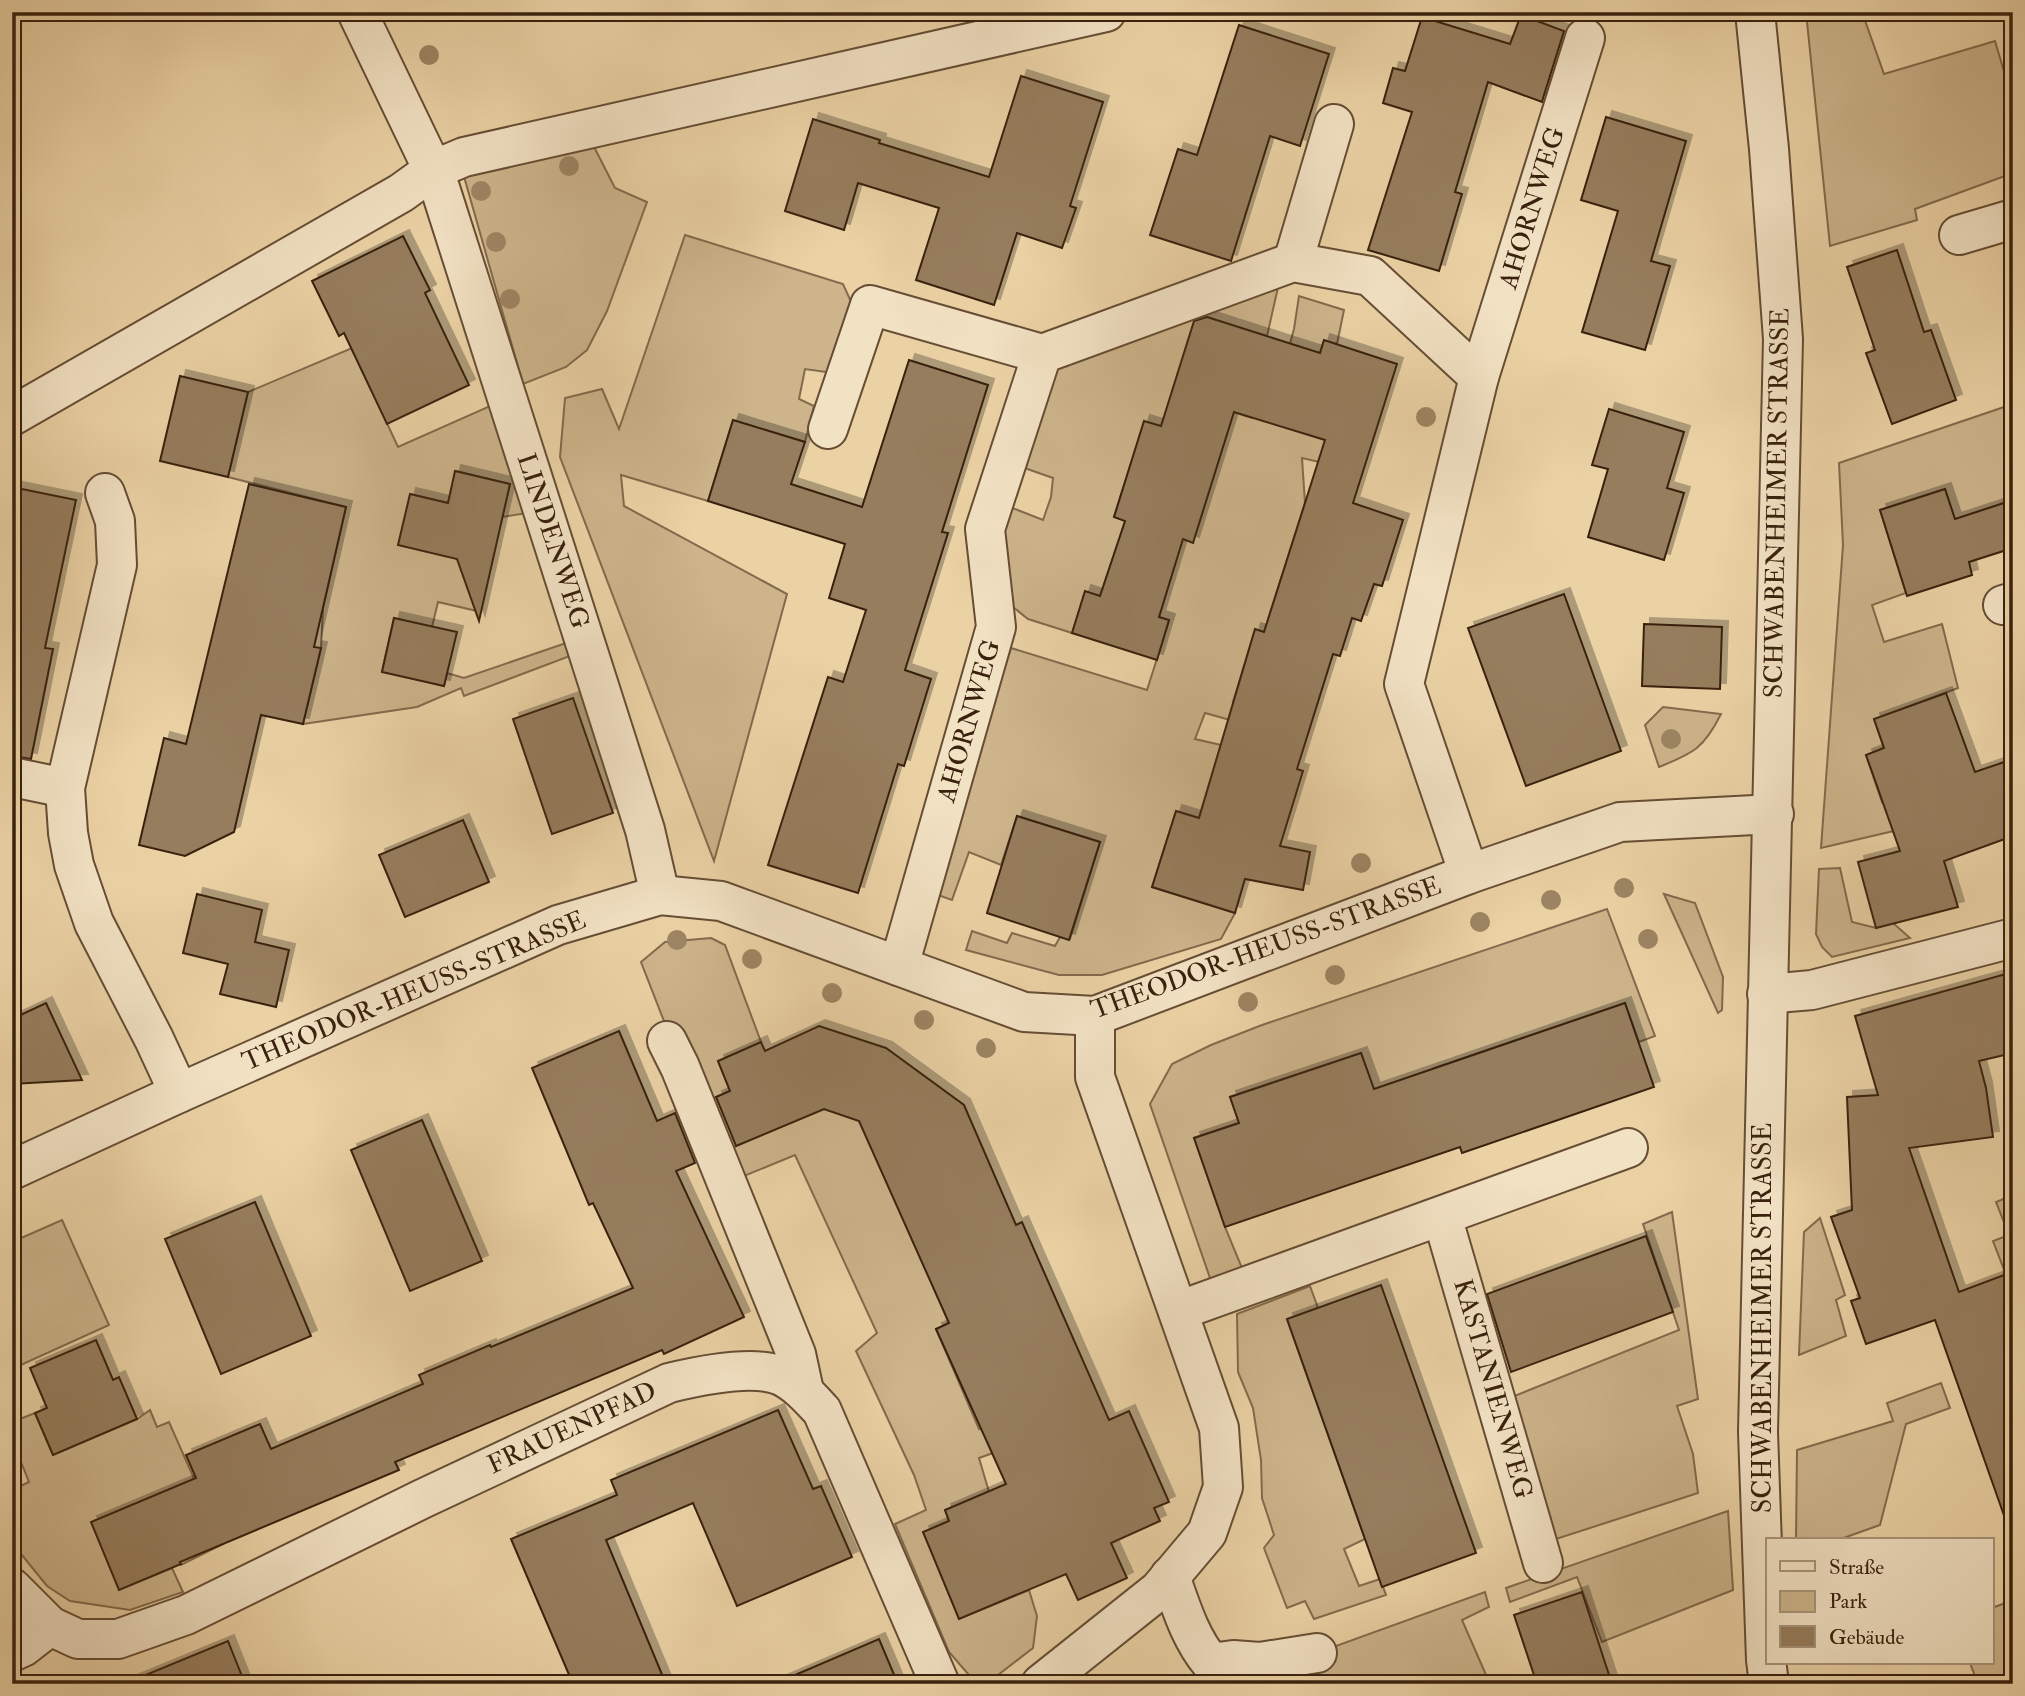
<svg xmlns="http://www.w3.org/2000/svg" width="2025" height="1696" font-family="'IM FELL Double Pica',serif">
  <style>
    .green { fill: #cdb48b; stroke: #836a4c; stroke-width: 2; fill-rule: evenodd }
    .building { fill: #967d5d; stroke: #39210e; stroke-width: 2; filter: url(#shadow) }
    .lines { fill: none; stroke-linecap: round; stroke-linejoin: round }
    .minor-casing { stroke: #664d34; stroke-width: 42 }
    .minor { stroke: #f2e2c4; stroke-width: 38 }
    .tree { fill: #9d8563 }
    .labels { text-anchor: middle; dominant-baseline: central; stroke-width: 5; stroke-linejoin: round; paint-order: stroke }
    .street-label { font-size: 26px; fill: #39210e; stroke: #f2e2c4 }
  </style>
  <defs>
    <filter id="shadow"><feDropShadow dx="6" dy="-6" stdDeviation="0" flood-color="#0004"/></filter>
  </defs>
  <rect width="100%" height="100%" fill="#ebd2a5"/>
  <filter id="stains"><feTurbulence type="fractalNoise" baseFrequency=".00286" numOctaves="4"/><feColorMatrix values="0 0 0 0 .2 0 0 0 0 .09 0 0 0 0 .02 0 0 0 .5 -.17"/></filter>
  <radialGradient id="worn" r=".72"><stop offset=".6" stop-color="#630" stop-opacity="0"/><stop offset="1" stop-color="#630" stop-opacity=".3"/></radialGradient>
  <g class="green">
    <path d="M1806,12H1862L1884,74L1995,41L2013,102V173L1915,209L1917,220L1830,246Z"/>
    <path d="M591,141L615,188L647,202L607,311L587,350L566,367L523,384L463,173Z"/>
    <path d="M685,235L843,284L858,317L840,374L805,369L799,399L814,406L805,442L733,420L708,501L621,475L624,506L787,594L714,861L560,457L565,398L602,389L619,429Z"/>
    <path d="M1279,283L1267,336L1197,314L1172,392L1252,418L1267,372L1281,375L1294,329L1299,296L1344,310L1337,344L1324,341L1295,430L1356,450L1350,469L1302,458L1305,503L1264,632L1255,630L1233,702L1310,727L1305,741L1205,713L1195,739L1221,745L1199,818L1176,811L1152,887L1235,913L1221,939L1102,975H1059L966,950L972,931L1007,943L1012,933L1055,946L1060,937L1070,939L1100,842L1017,816L1001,865L969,852L952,900L932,893L1011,648L1147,690L1169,621L1159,617L1171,577L1113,558L1100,596L1085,592L1072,633L1028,619L1008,603L993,560L1010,507L1043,520L1051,497L1053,478L1019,466L1048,370ZM1144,422L1193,542L1114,517Z"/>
    <path d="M352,348L398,447L499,402L534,512L502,517L510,484L456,471L448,503L410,494L491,566L477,611L438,602L432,627L394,618L382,671L444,686L447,673L464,678L566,643L570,656L464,696L461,688L417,707L303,724L321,648L323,608L346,507L228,477L248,392Z"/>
    <path d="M2013,404V500L1968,560L1945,489L1880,510L1906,593L1872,605L1884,642L1942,624L1958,688L1874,719L1884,748L1866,755L1882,802L1964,773L1932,822L1821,848L1843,545L1839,463Z"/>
    <path d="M1663,707L1721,714C1704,748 1694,753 1659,767L1645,725Z"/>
    <path d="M1840,868L1852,922L1876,928L1893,923L1910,938L1832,957L1822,947L1816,934L1819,869Z"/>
    <path d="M1664,894L1695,903L1723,977L1722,1010L1718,1013Z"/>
    <path d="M1607,909L1655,1036L1639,1042L1625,1003L1434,1068L1384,1120L1361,1053L1230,1097L1239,1123L1194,1138L1225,1227L1244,1273L1211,1281L1150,1104L1172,1064L1211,1045L1262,1025Z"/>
    <path d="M711,938L725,945L761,1042L718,1061L730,1091L711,1099L732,1148L824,1109L861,1121L967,1315L936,1329L979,1429H981L996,1452L979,1458L989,1492L945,1510L949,1521L924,1532L959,1619L1029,1590L1037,1616L1033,1648L998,1675L975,1682L949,1652L895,1524L926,1510L914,1475L856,1351L877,1333L795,1155L727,1183L641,962L665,942Z"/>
    <path d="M2013,1195V1293L1993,1241L2009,1235L1996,1202Z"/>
    <path d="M1672,1212L1698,1399L1677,1406L1693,1454L1698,1493L1556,1539L1512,1397L1679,1330L1643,1224Z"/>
    <path d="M1820,1218L1845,1295L1836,1300L1846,1336L1799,1355L1804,1232Z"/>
    <path d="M62,1220L109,1325L12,1369V1242Z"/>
    <path d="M1310,1286L1318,1308L1287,1319L1365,1539L1344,1549L1359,1586L1380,1579L1386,1595L1314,1619L1305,1601L1287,1608L1264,1548L1274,1535L1262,1498L1261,1460L1253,1408L1238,1372L1237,1314Z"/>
    <path d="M1941,1383L1950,1408L1906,1424L1880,1525L1838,1540H1796L1797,1450L1893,1421L1887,1403Z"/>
    <path d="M150,1410L157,1427L169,1422L223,1544L181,1565L152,1497L92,1522L119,1590L172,1568L183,1592L130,1610L70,1601L47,1586L21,1554L12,1532V1490L29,1482L17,1452L12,1454V1422L35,1413L53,1455L137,1419Z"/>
    <path d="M1728,1511L1733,1590L1602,1642L1577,1577L1510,1602L1506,1588Z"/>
    <path d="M1485,1592L1489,1607L1462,1620L1490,1684H1294L1286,1664Z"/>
    <path d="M2013,1600V1675L1989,1684H1978L1970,1663H1992V1608Z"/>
  </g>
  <g class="building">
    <path d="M1521,15L1564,31L1544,95L1542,102L1488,82L1455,192L1462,194L1439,271L1368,250L1412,112L1383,103L1393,68L1405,71L1422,17L1510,44Z"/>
    <path d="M1239,25L1329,54L1300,146L1270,136L1231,261L1150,235L1178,149L1197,155Z"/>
    <path d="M1021,76L1103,102L1070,206L1076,208L1062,248L1017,233L994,305L916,280L939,208L858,183L844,230L785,211L813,119L880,140L879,143L989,177Z"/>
    <path d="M1606,117L1686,141L1651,261L1670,266L1645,350L1582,332L1618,211L1581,200Z"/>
    <path d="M403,236L430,290L425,293L469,385L387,424L344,333L339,336L312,281Z"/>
    <path d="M1897,250L1924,332L1931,330L1956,400L1892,424L1866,353L1875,350L1847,267Z"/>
    <path d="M1207,317L1320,353L1324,340L1397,364L1353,503L1403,520L1382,586L1374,584L1361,621L1352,618L1340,656L1333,654L1297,769L1303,771L1280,846L1310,852L1303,890L1245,879L1235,913L1152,887L1176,811L1199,818L1255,629L1264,632L1325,440L1234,412L1193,543L1183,539L1159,617L1169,620L1157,660L1072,633L1085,591L1100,596L1125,521L1114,517L1144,421L1161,426L1194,321Z"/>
    <path d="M909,360L988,385L942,532L948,533L905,670L931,679L904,766L898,764L858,893L768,865L828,677L843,682L866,610L829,598L845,544L708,501L733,420L805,442L791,484L862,507Z"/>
    <path d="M180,376L248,392L228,477L160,461Z"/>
    <path d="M1609,409L1684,432L1667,488L1684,493L1664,560L1588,537L1608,469L1592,465Z"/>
    <path d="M455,471L510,484L479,621L457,559L398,545L410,494L448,503Z"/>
    <path d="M249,484L346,507L314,647L321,648L303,724L261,715L234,832L185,856L139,845L164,738L186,744Z"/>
    <path d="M12,487L76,500L45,648L53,649L31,759L12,756Z"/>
    <path d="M1945,489L1955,519L2013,500V548L1969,562L1972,575L1907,596L1880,510Z"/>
    <path d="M1564,594L1621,751L1526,786L1468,628Z"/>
    <path d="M394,618L457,632L444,686L382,672Z"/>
    <path d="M1644,624L1722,627L1720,689L1642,686Z"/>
    <path d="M1946,693L1975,772L2013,759V836L1944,861L1958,907L1876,928L1858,862L1900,851L1866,755L1884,748L1874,719Z"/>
    <path d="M573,698L613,813L552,834L513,719Z"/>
    <path d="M1017,816L1100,842L1069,940L987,913Z"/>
    <path d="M463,820L489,882L405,917L379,855Z"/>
    <path d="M197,894L262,910L255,942L289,950L276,1007L220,994L228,964L183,953Z"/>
    <path d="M2013,972V1053L1979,1061L1986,1088L1993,1137L1909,1148L1959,1292L2004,1275L2013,1299V1523L2007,1524L1935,1320L1866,1344L1851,1301L1860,1298L1831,1217L1852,1210L1847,1097L1878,1095L1855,1016Z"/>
    <path d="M46,1003L82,1080L12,1084V1019Z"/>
    <path d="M1625,1003L1654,1087L1462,1153L1460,1147L1225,1227L1194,1138L1239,1123L1230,1097L1361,1053L1374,1089Z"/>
    <path d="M819,1026L886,1048L964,1105L1016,1225L1022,1222L1109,1420L1129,1411L1169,1502L1154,1508L1160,1521L1111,1543L1127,1578L1078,1600L1066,1574L959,1619L923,1532L949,1521L945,1510L1006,1484L936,1329L949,1323L859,1121L824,1109L736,1146L716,1097L730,1091L718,1061L761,1042L765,1051Z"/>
    <path d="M619,1031L657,1121L675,1113L695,1163L676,1171L744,1317L664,1354L662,1350L395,1462L399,1470L180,1562L181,1564L119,1590L91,1522L196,1478L186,1455L260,1424L271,1449L423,1384L419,1375L490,1345L491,1347L633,1288L593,1203L589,1205L532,1068Z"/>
    <path d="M422,1120L482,1261L410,1291L351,1150Z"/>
    <path d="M255,1202L311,1336L221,1374L165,1239Z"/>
    <path d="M1646,1236L1673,1312L1511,1372L1487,1294Z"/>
    <path d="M1381,1285L1476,1553L1382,1587L1287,1319Z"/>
    <path d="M96,1340L113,1380L119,1377L137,1419L53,1455L35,1413L47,1408L30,1368Z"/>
    <path d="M778,1410L813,1489L821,1486L852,1557L737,1606L693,1503L606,1540L666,1684H573L511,1539L617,1495L611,1480Z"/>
    <path d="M1582,1592L1612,1684H1537L1514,1615Z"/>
    <path d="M879,1639L898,1684H774Z"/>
    <path d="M228,1641L245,1684H127L126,1683Z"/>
  </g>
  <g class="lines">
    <defs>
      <g id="minor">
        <path d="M357,12L433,170"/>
        <path d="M1755,12L1769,149L1783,339L1758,1432L1766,1660L1769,1684"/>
        <path d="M440,188L645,830L660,895"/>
        <path d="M1959,235L2013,219"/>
        <path d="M1293,262L1334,124"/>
        <path d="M1479,377L1585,38"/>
        <path d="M12,416L401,193L433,170L464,157L1106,12"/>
        <path d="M828,429L870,305L1042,354"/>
        <path d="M105,493L115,521L117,565L65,788L68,833L74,865L94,923L154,1039L179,1093"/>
        <path d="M2003,605L2013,602"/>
        <path d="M12,777L65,788"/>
        <path d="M899,966L996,627L985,529L1042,354L1293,262L1370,276L1479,377L1404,684L1469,874"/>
        <path d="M1767,994L1812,990L2013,938"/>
        <path d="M667,1041L680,1067L796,1354L804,1391"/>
        <path d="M12,1170L179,1093L558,925L660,895L721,901L1024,1012L1095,1016L1469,874L1620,822L1774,814"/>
        <path d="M1442,1216L1543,1563"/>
        <path d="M1178,1311L1628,1148"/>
        <path d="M1170,1576C1181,1607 1190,1638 1211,1663L1233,1660L1260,1662L1317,1653"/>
        <path d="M12,1588L50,1626L78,1639H118L186,1615L422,1499L669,1383C698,1376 751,1365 779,1375C796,1382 810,1398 822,1411L940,1684"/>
        <path d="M12,1652L23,1647L50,1626"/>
        <path d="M1041,1684L1159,1590L1207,1533L1223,1487L1219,1428L1095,1077V1016"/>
      </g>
    </defs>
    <use href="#minor" class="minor-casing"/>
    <use href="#minor" class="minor"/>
  </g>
  <g class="tree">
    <circle cx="429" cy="55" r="10"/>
    <circle cx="569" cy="166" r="10"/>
    <circle cx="481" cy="191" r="10"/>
    <circle cx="496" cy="242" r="10"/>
    <circle cx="510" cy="299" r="10"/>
    <circle cx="1426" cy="417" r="10"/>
    <circle cx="1671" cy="739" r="10"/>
    <circle cx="1361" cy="863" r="10"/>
    <circle cx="1624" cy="888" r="10"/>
    <circle cx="1551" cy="900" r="10"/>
    <circle cx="1480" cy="922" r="10"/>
    <circle cx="1648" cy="939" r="10"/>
    <circle cx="677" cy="940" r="10"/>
    <circle cx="752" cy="959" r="10"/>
    <circle cx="1335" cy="975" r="10"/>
    <circle cx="832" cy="993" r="10"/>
    <circle cx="1248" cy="1002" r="10"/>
    <circle cx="924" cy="1020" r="10"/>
    <circle cx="986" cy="1048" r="10"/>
  </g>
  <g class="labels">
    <g class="street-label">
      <text transform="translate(1532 208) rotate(-73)">AHORNWEG</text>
      <text transform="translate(1777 503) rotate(-89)">SCHWABENHEIMER STRASSE</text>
      <text transform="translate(553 541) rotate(72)">LINDENWEG</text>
      <text transform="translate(969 721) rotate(-74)">AHORNWEG</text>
      <text transform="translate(1266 948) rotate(-20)">THEODOR-HEUSS-STRASSE</text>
      <text transform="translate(414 991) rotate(-23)">THEODOR-HEUSS-STRASSE</text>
      <text transform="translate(1763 1318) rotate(-90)">SCHWABENHEIMER STRASSE</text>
      <text transform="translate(1493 1389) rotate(74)">KASTANIENWEG</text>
      <text transform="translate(572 1428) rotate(-25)">FRAUENPFAD</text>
    </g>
  </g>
  <rect width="2025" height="1696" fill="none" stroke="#ebd2a5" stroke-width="42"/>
  <rect x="14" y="14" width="1997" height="1668" fill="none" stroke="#39210e" stroke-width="3.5"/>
  <rect x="21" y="21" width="1983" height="1654" fill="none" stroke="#39210e" stroke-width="2"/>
  <rect x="1766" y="1538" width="228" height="126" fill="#f2e2c4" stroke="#a8957b" stroke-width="2"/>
  <rect x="1780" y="1561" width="35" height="10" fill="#f2e2c4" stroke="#a8957b" stroke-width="2"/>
  <text x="1829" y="1574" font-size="21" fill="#39210e">Straße</text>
  <rect x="1780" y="1591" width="35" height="21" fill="#cdb48b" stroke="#a8957b" stroke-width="2"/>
  <text x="1829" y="1608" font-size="21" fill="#39210e">Park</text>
  <rect x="1780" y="1626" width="35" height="21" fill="#967d5d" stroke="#a8957b" stroke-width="2"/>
  <text x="1829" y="1644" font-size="21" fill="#39210e">Gebäude</text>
  <rect width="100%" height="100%" filter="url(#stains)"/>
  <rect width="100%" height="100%" fill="url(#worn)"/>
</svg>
